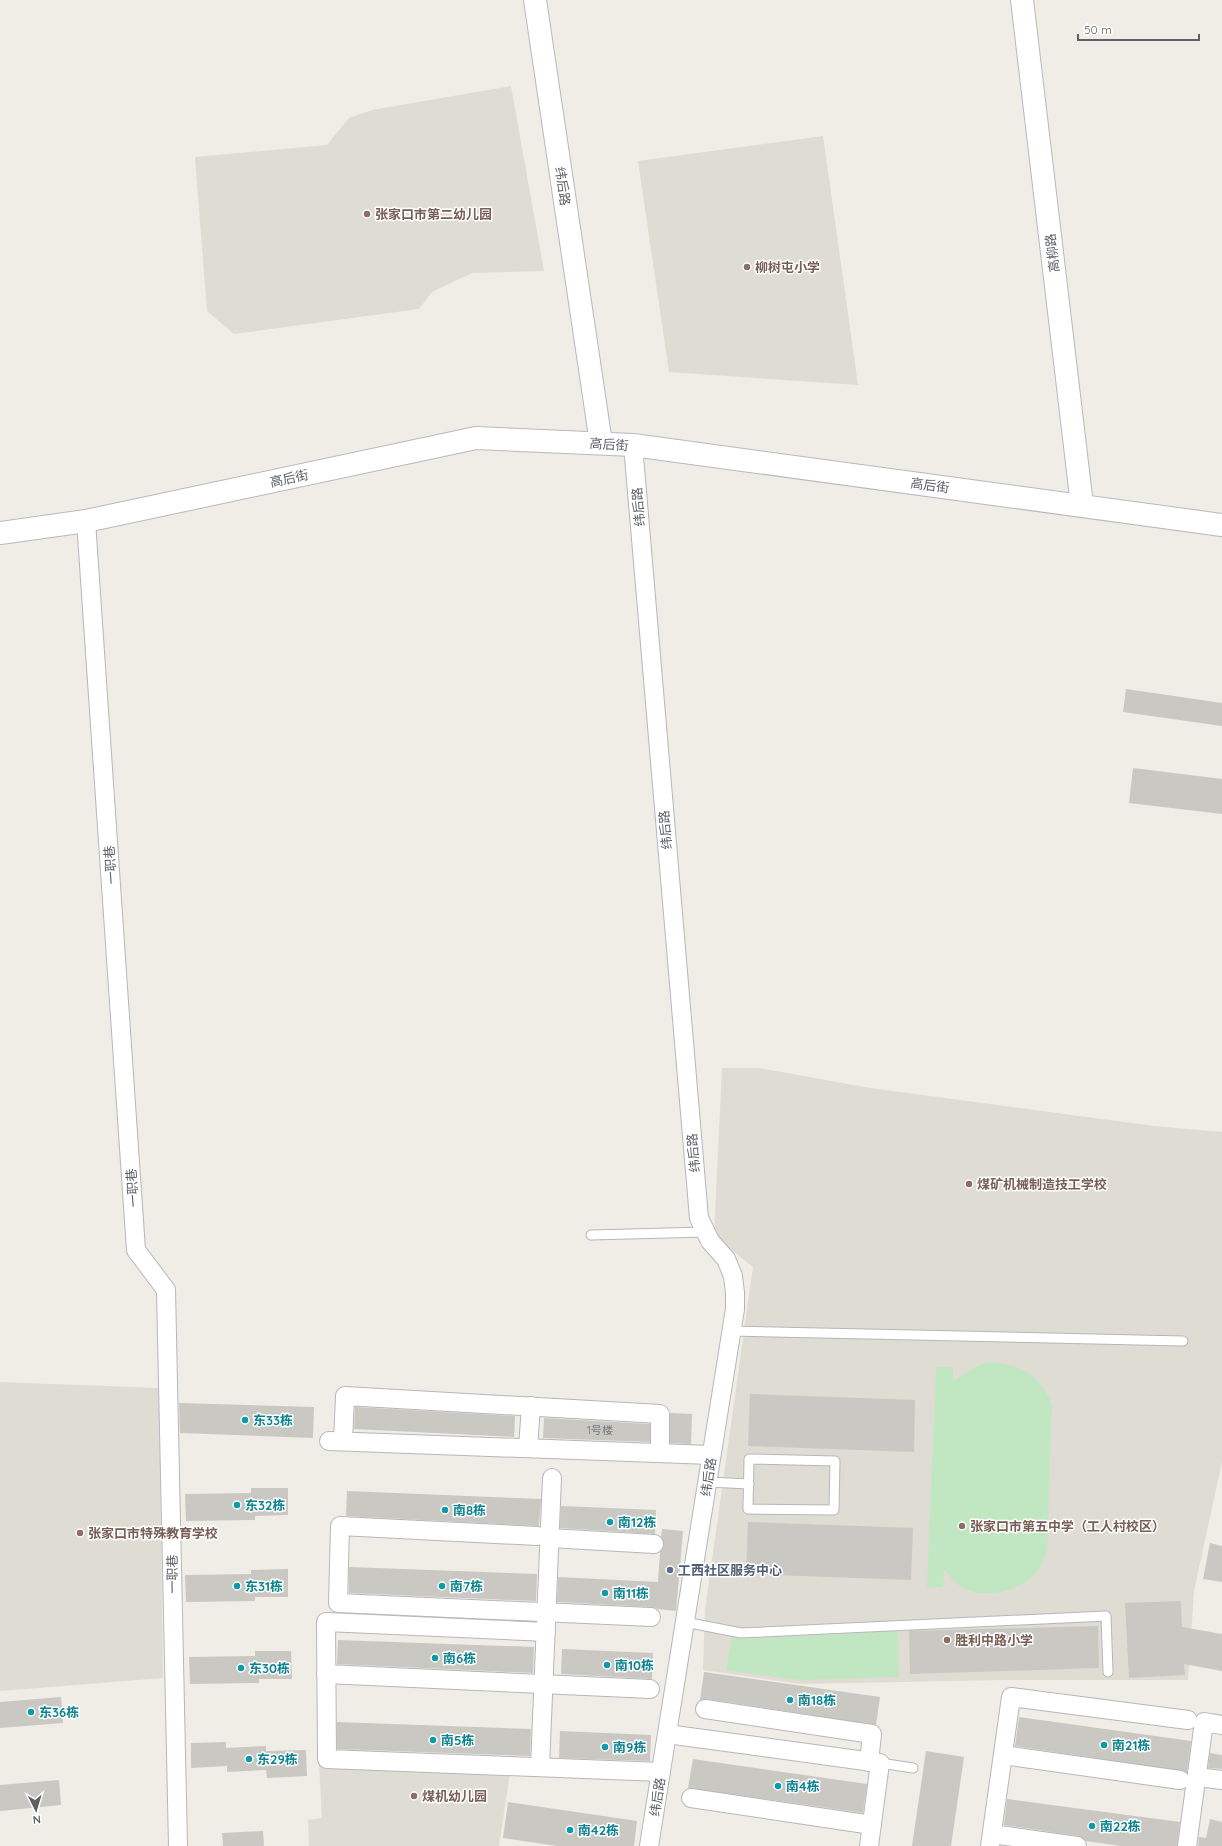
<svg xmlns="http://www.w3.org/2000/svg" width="1222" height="1846" font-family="Quicksand,'Noto Sans SC',sans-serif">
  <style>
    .education { fill: #dfdcd3 }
    .green { fill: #c1e7c2 }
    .building { fill: #cac8c2 }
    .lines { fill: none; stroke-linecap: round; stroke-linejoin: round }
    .lane-casing { stroke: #b5b7bc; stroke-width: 11 }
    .street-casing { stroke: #b5b7bc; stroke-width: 20 }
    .secondary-casing { stroke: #b6b9bf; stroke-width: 24 }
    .lane { stroke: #fff; stroke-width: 9 }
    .street { stroke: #fff; stroke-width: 18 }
    .secondary { stroke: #fff; stroke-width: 22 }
    .education-dot { fill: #8d6e63; stroke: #fff; stroke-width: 1.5 }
    .culture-dot { fill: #0f9aa8; stroke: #fff; stroke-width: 1.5 }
    .service-dot { fill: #5c6f8a; stroke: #fff; stroke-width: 1.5 }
    .labels { text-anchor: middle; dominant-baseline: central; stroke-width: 3; stroke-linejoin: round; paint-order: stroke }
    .number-label { font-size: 11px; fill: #787a7d }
    .street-label { font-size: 13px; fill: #5d6066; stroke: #fff }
    .education-label { font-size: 13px; font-weight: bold; fill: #785e54; stroke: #fff; text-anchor: start }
    .culture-label { font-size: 13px; font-weight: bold; fill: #0d838f; stroke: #fff; text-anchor: start }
    .service-label { font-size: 13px; font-weight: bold; fill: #4e5e75; stroke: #fff; text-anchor: start }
  </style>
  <rect width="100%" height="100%" fill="#efede5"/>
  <g class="education">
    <path d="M511,86L544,271L472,273L432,292L419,309L234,334L207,311L195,157L327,145L349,118L372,110Z"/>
    <path d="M823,136L858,385L669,372L638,161Z"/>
    <path d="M722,1068H759L870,1088L1154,1126L1222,1132V1462L1194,1591L1188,1680H1001L800,1684L703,1670L705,1610L753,1267L714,1236Z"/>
    <path d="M0,1382L159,1388L163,1678L0,1691Z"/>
    <path d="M319,1763L510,1773L499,1846H309L308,1820L322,1818Z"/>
  </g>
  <g class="green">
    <path d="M993,1362C1022,1365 1043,1377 1052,1406L1047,1549C1041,1576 1020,1590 994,1593C984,1594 973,1593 964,1588C955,1584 950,1576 944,1569L943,1587H927L936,1367H953V1381L981,1364Z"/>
    <path d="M898,1631L899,1677L800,1680L726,1670L732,1637L744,1639Z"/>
  </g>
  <g class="building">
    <path d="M1126,689L1222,703V726L1123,712Z"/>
    <path d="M1133,768L1222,779V814L1129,803Z"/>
    <path d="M750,1394L915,1400L914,1452L748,1446Z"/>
    <path d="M179,1403L314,1407L313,1438L180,1433Z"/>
    <path d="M355,1407L515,1416L514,1437L354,1429Z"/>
    <path d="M670,1413L692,1414L691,1444L670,1443Z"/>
    <path d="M544,1418L650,1424V1442L543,1438Z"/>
    <path d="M251,1488H288V1515L255,1516V1520L186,1521L185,1494L251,1493Z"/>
    <path d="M347,1491L541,1499L539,1526L346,1516Z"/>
    <path d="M561,1506L656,1510L655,1534L560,1528Z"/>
    <path d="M748,1522L913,1528L911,1580L746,1574Z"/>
    <path d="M662,1529L683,1531L676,1611L658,1609L651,1607L557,1602L558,1577L658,1582L660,1552L664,1545L661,1537Z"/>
    <path d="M1210,1543L1222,1546V1582L1203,1579Z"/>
    <path d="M349,1567L537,1574L536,1601L349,1593Z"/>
    <path d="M288,1569V1597H255V1601L186,1602L185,1575L251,1574V1570Z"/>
    <path d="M1181,1601L1182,1627L1222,1634V1671L1184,1664L1185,1675L1129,1678L1125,1603Z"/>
    <path d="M1098,1626L1099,1668L910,1674L909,1631Z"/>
    <path d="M338,1640L534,1647L533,1673L337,1664Z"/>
    <path d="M562,1649L653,1653L652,1679L561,1674Z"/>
    <path d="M255,1651H291L292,1679H259V1683L190,1684L189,1657L255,1656Z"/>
    <path d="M704,1672L880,1697L876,1725L707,1699L700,1700Z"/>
    <path d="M61,1697L63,1723L0,1728V1702Z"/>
    <path d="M1019,1717L1191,1741L1187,1772L1015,1746Z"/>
    <path d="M337,1722L531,1729L530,1756L337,1749Z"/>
    <path d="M560,1731L651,1735L650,1761L559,1758Z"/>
    <path d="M226,1742V1748L266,1746V1751L306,1750L307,1776L267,1778L266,1770L227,1772V1766L191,1768V1743Z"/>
    <path d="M926,1751L964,1757L951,1846H912Z"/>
    <path d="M1210,1753L1222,1755V1769L1208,1768Z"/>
    <path d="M693,1759L867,1784L863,1813L688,1788Z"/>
    <path d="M59,1780L61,1805L0,1811V1785Z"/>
    <path d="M1007,1799L1180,1822L1177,1846H1121L1086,1841L1078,1836L1004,1825Z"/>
    <path d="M508,1802L637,1821L634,1846H557L503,1838Z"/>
    <path d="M1210,1819L1222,1822V1846H1198L1199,1837L1206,1838Z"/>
    <path d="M263,1831L264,1846H223L222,1833Z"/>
  </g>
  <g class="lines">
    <defs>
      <g id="lane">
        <path d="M591,1235L706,1232"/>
        <path d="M731,1331L1183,1341"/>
        <path d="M749,1459L835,1461L834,1510L748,1509Z"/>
        <path d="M707,1482L749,1484"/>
        <path d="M685,1622L741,1633L1106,1616L1108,1672"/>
        <path d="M880,1763L913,1768"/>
      </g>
      <g id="street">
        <path d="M633,445L699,1218L710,1241L726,1259L733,1276L735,1293V1309L649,1846"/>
        <path d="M86,521L136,1250L166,1290L178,1846"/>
        <path d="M329,1441L711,1455"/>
        <path d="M343,1441L345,1396L660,1414V1453"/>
        <path d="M528,1448L531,1406"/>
        <path d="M537,1536L340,1526L338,1603L651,1617"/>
        <path d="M550,1538L654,1544"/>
        <path d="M546,1632L326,1622L327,1759L661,1772"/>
        <path d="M326,1674L650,1689"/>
        <path d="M705,1709L872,1734L869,1762"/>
        <path d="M667,1734L880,1763L869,1846"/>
        <path d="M1003,1755L1180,1780"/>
        <path d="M540,1767L552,1478"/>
        <path d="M1197,1777L1222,1780"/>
        <path d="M691,1798L872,1825"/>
        <path d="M992,1834L1077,1846"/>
        <path d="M990,1846L1011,1697L1188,1720"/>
        <path d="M1187,1846L1204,1722L1222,1725"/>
      </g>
      <g id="secondary">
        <path d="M535,0L601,443"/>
        <path d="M1022,0L1082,505"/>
        <path d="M0,533L86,521L476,438L633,445L1222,525"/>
      </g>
    </defs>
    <use href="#lane" class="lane-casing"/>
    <use href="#street" class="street-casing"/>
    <use href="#secondary" class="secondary-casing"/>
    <use href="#lane" class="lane"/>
    <use href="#street" class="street"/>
    <use href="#secondary" class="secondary"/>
  </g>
  <g class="education-dot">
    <circle cx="367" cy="214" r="4"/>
    <circle cx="747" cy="267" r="4"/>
    <circle cx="969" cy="1184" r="4"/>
    <circle cx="962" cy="1526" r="4"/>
    <circle cx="80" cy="1533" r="4"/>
    <circle cx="947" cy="1640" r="4"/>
    <circle cx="414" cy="1796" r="4"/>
  </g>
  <g class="culture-dot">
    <circle cx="245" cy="1420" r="4"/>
    <circle cx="237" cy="1505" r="4"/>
    <circle cx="445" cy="1510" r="4"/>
    <circle cx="610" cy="1522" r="4"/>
    <circle cx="237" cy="1586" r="4"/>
    <circle cx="442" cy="1586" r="4"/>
    <circle cx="605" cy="1593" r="4"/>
    <circle cx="435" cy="1658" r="4"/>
    <circle cx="607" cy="1665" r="4"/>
    <circle cx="241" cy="1668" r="4"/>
    <circle cx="790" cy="1700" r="4"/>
    <circle cx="31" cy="1712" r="4"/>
    <circle cx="433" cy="1740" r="4"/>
    <circle cx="1104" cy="1745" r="4"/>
    <circle cx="605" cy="1747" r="4"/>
    <circle cx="249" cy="1759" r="4"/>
    <circle cx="778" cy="1786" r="4"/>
    <circle cx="1092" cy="1826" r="4"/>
    <circle cx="570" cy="1830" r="4"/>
  </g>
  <circle class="service-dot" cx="670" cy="1570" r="4"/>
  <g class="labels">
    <g class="number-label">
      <text x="600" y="1430">1号楼</text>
    </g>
    <g class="street-label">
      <text transform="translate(563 186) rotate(82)">纬后路</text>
      <text transform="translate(1052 253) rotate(-97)">高柳路</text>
      <text transform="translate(609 444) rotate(4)">高后街</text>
      <text transform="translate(289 478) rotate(-12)">高后街</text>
      <text transform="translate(930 485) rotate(8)">高后街</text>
      <text transform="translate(638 507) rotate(-95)">纬后路</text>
      <text transform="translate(665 830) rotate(-95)">纬后路</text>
      <text transform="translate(110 865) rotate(-94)">一职巷</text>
      <text transform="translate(693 1153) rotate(-95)">纬后路</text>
      <text transform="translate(132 1188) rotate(-94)">一职巷</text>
      <text transform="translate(708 1477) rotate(-81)">纬后路</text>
      <text transform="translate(172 1574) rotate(-91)">一职巷</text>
      <text transform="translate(657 1797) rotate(-81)">纬后路</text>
    </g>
    <g class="education-label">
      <text x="375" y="214">张家口市第二幼儿园</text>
      <text x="755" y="267">柳树屯小学</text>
      <text x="977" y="1184">煤矿机械制造技工学校</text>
      <text x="970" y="1526">张家口市第五中学（工人村校区）</text>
      <text x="88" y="1533">张家口市特殊教育学校</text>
      <text x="955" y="1640">胜利中路小学</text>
      <text x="422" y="1796">煤机幼儿园</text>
    </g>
    <g class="culture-label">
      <text x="253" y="1420">东33栋</text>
      <text x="245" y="1505">东32栋</text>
      <text x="453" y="1510">南8栋</text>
      <text x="618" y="1522">南12栋</text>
      <text x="245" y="1586">东31栋</text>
      <text x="450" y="1586">南7栋</text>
      <text x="613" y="1593">南11栋</text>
      <text x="443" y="1658">南6栋</text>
      <text x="615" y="1665">南10栋</text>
      <text x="249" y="1668">东30栋</text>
      <text x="798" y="1700">南18栋</text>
      <text x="39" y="1712">东36栋</text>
      <text x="441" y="1740">南5栋</text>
      <text x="1112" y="1745">南21栋</text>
      <text x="613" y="1747">南9栋</text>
      <text x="257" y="1759">东29栋</text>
      <text x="786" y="1786">南4栋</text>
      <text x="1100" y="1826">南22栋</text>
      <text x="578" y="1830">南42栋</text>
    </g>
    <g class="service-label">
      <text x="678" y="1570">工西社区服务中心</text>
    </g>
  </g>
  <g transform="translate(36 1810) rotate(175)" stroke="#ffffff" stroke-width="3" paint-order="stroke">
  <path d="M0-3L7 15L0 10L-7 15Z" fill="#5d6066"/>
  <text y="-6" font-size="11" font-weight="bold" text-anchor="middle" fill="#5d6066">N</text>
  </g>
  <path d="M1078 34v6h121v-6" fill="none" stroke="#5d6066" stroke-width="2"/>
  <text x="1084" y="34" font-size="12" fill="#5d6066" stroke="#ffffff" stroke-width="3" paint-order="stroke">50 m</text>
</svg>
